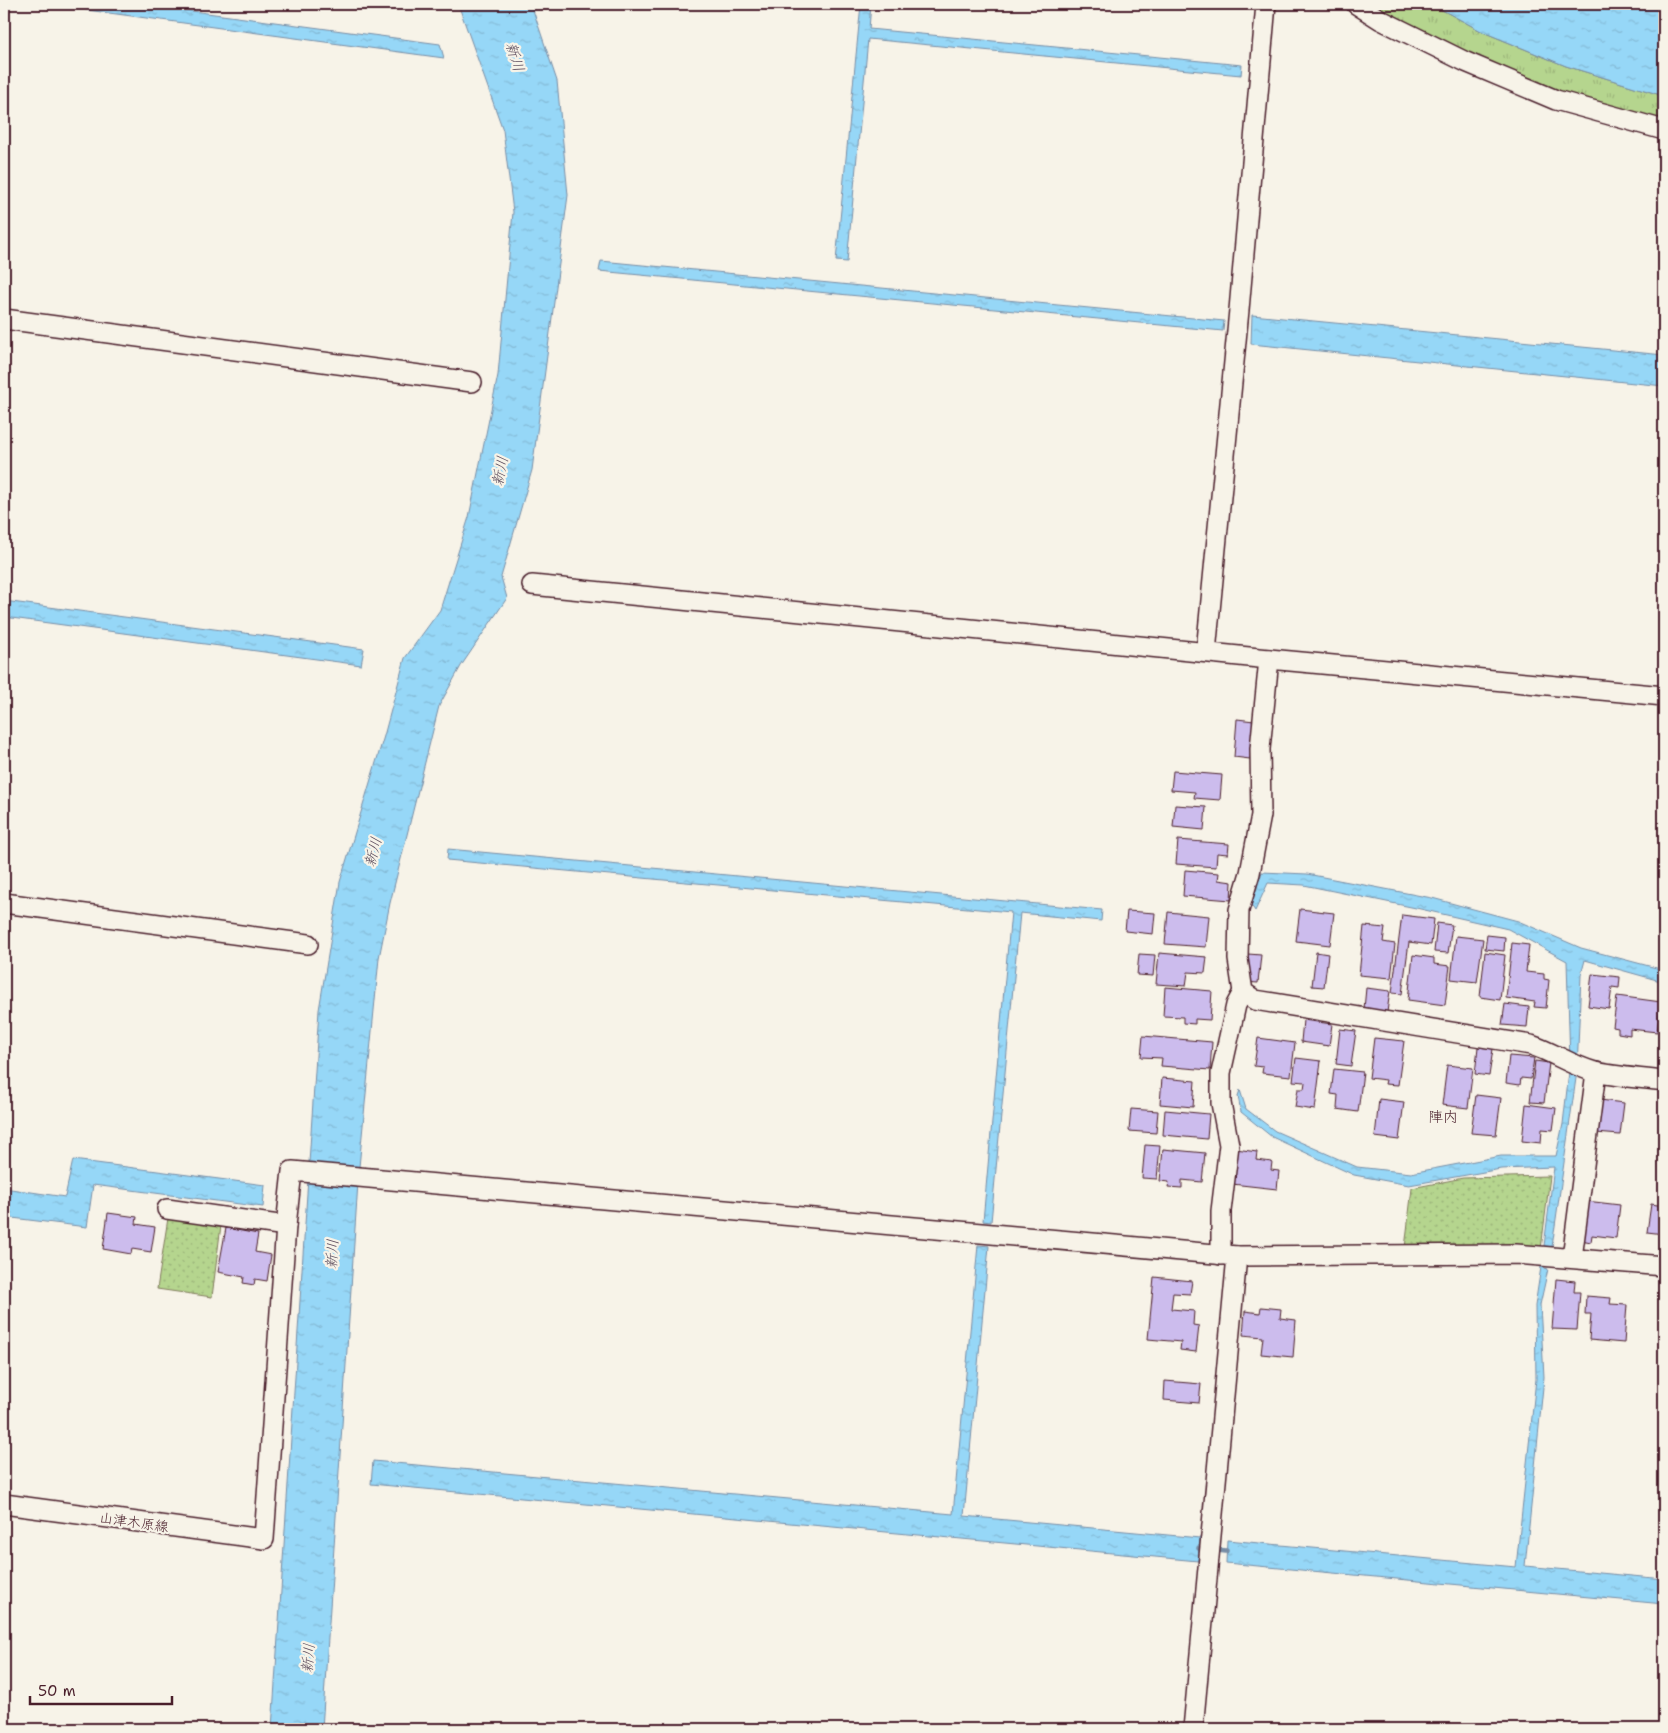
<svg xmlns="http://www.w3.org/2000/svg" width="1668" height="1733" font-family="'Shantell Sans','Klee One',sans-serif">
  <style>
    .grass { fill: url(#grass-tufts); stroke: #807a5c }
    .park { fill: url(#park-dots); stroke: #807a5c }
    .water { fill: url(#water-ripples); stroke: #788da5 }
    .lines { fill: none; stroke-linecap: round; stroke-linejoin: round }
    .stream { stroke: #788da5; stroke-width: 5.5 }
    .building { fill: #ccbced; stroke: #4a1f2b }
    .street-casing { stroke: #4a1f2b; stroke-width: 22 }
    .street { stroke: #f7f3e8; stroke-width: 19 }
    .labels { text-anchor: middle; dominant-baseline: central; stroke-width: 4.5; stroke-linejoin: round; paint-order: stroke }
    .street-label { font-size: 14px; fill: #4a1f2b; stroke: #f7f3e8 }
    .water-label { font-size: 15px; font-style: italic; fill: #5d4d5e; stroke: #f7f3e8 }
    .neighbourhood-label { font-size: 15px; fill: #4a1f2b; stroke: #f7f3e8 }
  </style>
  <defs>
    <pattern id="grass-tufts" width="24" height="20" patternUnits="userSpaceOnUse" patternTransform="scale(1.25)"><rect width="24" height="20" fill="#b5d58e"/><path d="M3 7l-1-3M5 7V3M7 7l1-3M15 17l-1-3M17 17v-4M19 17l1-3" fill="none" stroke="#9db67b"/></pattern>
    <pattern id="park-dots" width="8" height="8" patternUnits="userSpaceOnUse" patternTransform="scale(1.25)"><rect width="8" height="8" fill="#b5d58e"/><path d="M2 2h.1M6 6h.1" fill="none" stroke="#9db67b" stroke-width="1.8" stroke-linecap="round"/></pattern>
    <pattern id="water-ripples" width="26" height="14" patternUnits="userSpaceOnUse" patternTransform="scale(1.25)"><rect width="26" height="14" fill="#96d7f7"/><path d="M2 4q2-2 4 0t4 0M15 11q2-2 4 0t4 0" fill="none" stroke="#83b8d4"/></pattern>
  </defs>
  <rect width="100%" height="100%" fill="#f7f3e8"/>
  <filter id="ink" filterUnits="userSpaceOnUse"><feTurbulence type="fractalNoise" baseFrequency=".02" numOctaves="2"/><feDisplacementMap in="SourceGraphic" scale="10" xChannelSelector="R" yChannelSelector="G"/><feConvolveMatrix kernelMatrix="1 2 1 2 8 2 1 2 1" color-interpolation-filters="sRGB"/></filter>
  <g filter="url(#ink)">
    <path class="grass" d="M1373,4H1431L1483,32L1566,66L1664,96V124L1558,95L1452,47Z"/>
    <g class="park">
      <path d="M1550,1176L1541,1249L1405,1248L1412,1188L1463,1178Z"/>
      <path d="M168,1218L221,1225L212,1297L157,1289Z"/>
    </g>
    <g class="water">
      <path d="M42,4H139L440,44L444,58Z"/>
      <path d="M458,4H531L557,81L568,195L532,470L501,577L507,598L461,666L439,706L390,903L379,958L359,1167L322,1729H272L319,1010L340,882L384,736L405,658L440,610L469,517L498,375L513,212L503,130Z"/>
      <path d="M861,4H871L869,29L1242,65L1241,75L868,39L847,262L836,261Z"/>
      <path d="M1431,4H1664V96L1566,66L1483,32Z"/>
      <path d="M601,261L1224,321L1223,331L599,271Z"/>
      <path d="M1252,315L1664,355V386L1251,344Z"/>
      <path d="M4,601L364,649L361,665L4,617Z"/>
      <path d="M448,849L1102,910L1101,921L1020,913L991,1222L983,1221L1011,912L447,860Z"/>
      <path d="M1262,872L1307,874L1432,898L1518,921L1581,948L1664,970V982L1585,960L1581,975L1577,1071L1552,1247L1544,1246L1554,1167L1501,1169L1409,1185L1354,1175L1272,1137L1241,1112L1238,1096L1240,1090L1246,1109L1275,1131L1357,1167L1411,1173L1501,1156H1556L1563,1124L1570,1063L1567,961L1508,929L1416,908L1304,885L1268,883L1255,911L1251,905Z"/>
      <path d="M73,1160L265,1185L263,1207L93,1185L87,1227L4,1217V1188L65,1197Z"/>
      <path d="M978,1245L989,1246L964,1516L1200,1538L1198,1561L371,1484L373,1461L953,1514Z"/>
      <path d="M1541,1267L1548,1269L1540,1305L1544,1377L1525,1566L1664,1579V1604L1226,1563L1227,1540L1516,1567L1536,1379L1535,1306Z"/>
    </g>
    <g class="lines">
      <path class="stream" d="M1199,1548L1226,1551"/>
    </g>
    <g class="building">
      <path d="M1237,719L1254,721L1250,759L1234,757Z"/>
      <path d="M1173,771L1222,775L1220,800L1194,798L1195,792L1171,790Z"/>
      <path d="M1175,805L1206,807L1204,830L1173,827Z"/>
      <path d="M1178,840L1229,844L1228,854L1217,853L1216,867L1176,864Z"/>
      <path d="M1185,870L1219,873L1218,880L1232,882L1231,900L1183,896Z"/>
      <path d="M1300,909L1334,913L1330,945L1296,941Z"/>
      <path d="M1127,911L1155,913L1153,934L1125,931Z"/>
      <path d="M1168,912L1209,916L1206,947L1165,944Z"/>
      <path d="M1402,915L1434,919L1431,945L1409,942L1402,994L1392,993Z"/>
      <path d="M1437,923L1452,925L1448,953L1434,952Z"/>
      <path d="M1364,926L1385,928L1383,942L1395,944L1391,978L1359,975Z"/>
      <path d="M1487,935L1505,937L1504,951L1485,949Z"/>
      <path d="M1456,936L1483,939L1477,982L1451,979Z"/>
      <path d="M1512,943L1529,945L1526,972L1544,974V979L1549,980L1546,1008L1534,1007L1535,1002L1506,998Z"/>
      <path d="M1316,952L1328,954L1324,987L1312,986Z"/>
      <path d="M1485,952L1505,955L1500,1000L1480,997Z"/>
      <path d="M1159,953L1207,957L1205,973L1188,972L1186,986L1156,984Z"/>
      <path d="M1139,954L1155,955L1153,976L1137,975Z"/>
      <path d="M1248,954L1261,955L1258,983L1245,982Z"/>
      <path d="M1413,955L1434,958V964L1450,966L1445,1005L1408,1000Z"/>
      <path d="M1592,974L1620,977L1619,988L1612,987L1609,1009L1588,1006Z"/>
      <path d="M1165,987L1212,991L1210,1020L1195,1019V1024L1183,1023V1017L1163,1016Z"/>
      <path d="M1366,988L1390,991L1387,1012L1364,1009Z"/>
      <path d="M1617,996L1661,1002L1657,1032L1630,1029V1035L1618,1033V1028L1613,1027Z"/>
      <path d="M1505,1004L1529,1007L1527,1027L1502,1025Z"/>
      <path d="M1303,1020L1332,1024L1329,1046L1301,1042Z"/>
      <path d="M1340,1029L1356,1031L1351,1066L1336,1064Z"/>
      <path d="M1143,1036L1212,1042L1210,1070L1161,1066L1162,1058L1141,1057Z"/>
      <path d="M1258,1038L1295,1043L1291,1076L1262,1073L1263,1067L1254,1066Z"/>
      <path d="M1374,1038L1404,1041L1398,1085L1385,1084L1386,1080L1369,1078Z"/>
      <path d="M1478,1047L1493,1049L1489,1076L1475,1074Z"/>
      <path d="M1509,1056L1534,1058L1531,1079L1521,1078L1520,1085L1506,1083Z"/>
      <path d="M1296,1058L1321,1061L1315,1110L1295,1107L1298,1089H1304L1305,1082L1293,1081Z"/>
      <path d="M1535,1061L1549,1063L1544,1103L1530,1102Z"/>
      <path d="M1447,1065L1473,1068L1468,1108L1442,1105Z"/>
      <path d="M1334,1069L1363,1072L1358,1112L1337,1109L1338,1095L1331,1094Z"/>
      <path d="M1162,1078L1195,1081L1193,1107L1160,1104Z"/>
      <path d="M1476,1095L1501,1098L1496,1135L1471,1133Z"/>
      <path d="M1379,1099L1404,1102L1399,1140L1375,1137Z"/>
      <path d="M1600,1100L1624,1103L1620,1135L1596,1133Z"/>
      <path d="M1526,1104L1556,1108L1553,1130L1542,1129L1541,1143L1522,1141Z"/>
      <path d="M1131,1109L1158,1111L1156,1133L1129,1131Z"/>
      <path d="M1165,1110L1209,1114L1207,1139L1163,1135Z"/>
      <path d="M1145,1145L1160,1146L1157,1179L1142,1178Z"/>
      <path d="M1163,1149L1205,1153L1202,1182L1182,1180V1188L1168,1187L1169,1182L1160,1181Z"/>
      <path d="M1236,1149L1257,1152L1256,1160L1272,1162L1271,1170L1279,1171L1277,1189L1232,1184Z"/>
      <path d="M1586,1201L1620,1205L1616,1238L1592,1235L1591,1242L1581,1240Z"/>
      <path d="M1651,1204L1664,1206V1234L1647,1232Z"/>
      <path d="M108,1213L137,1217L136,1224L155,1227L151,1252L132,1249L131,1254L103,1249Z"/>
      <path d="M226,1228L258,1234L255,1252L271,1255L267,1281L255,1279L254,1285L243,1283L244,1277L218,1272Z"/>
      <path d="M1154,1277L1192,1281L1190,1294L1173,1293L1171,1309L1194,1311L1193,1325L1199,1326L1196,1352L1180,1350L1181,1342L1148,1339Z"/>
      <path d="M1556,1279L1575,1281L1574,1292H1580L1577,1330L1552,1329Z"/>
      <path d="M1586,1296L1611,1298L1610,1304L1627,1305L1624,1343L1589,1340L1591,1314H1585Z"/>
      <path d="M1261,1307L1281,1309L1280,1318L1296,1320L1293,1357L1261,1354L1263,1337L1243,1335L1245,1311L1260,1313Z"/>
      <path d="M1165,1381L1201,1384L1199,1403L1164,1400Z"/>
    </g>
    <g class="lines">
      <defs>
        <g id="street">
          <path d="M1356,4L1381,20L1466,62L1556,100L1664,130"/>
          <path d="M4,319L472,382"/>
          <path d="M532,585L1269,659L1664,696"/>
          <path d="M1206,652L1239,310L1266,4"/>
          <path d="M1269,659L1260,749L1261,815L1250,873L1239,910L1238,959L1243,992L1255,1000L1531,1045C1553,1052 1572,1066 1595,1072C1617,1077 1642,1078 1664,1081"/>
          <path d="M4,903L308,944"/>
          <path d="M167,1209L286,1226"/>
          <path d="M1221,1255V1211L1229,1145L1221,1103V1073L1236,1005L1243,992"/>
          <path d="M1572,1258L1596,1072"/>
          <path d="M4,1504L264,1539L286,1226L292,1171L1237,1256L1516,1254L1664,1266"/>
          <path d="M1193,1729L1237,1256"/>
        </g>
      </defs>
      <use href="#street" class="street-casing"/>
      <use href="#street" class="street"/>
    </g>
  </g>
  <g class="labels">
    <g class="street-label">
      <text transform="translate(134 1522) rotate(8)">山津木原線</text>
    </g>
    <g class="water-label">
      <text transform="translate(515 57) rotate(73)">新川</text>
      <text transform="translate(500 471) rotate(-79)">新川</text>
      <text transform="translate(373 852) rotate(-75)">新川</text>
      <text transform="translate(332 1254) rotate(-87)">新川</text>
      <text transform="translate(308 1658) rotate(-85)">新川</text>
    </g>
    <g class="neighbourhood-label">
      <text x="1443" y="1117">陣内</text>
    </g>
  </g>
  <rect width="1668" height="1733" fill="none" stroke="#f7f3e8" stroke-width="20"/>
  <rect x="10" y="10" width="1648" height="1713" fill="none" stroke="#4a1f2b" stroke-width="2" filter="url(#ink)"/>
  <path d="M30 1696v8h142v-8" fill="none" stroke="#4a1f2b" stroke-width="2.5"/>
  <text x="38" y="1696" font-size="15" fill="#4a1f2b" stroke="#f7f3e8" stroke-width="4" paint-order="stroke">50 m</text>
</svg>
